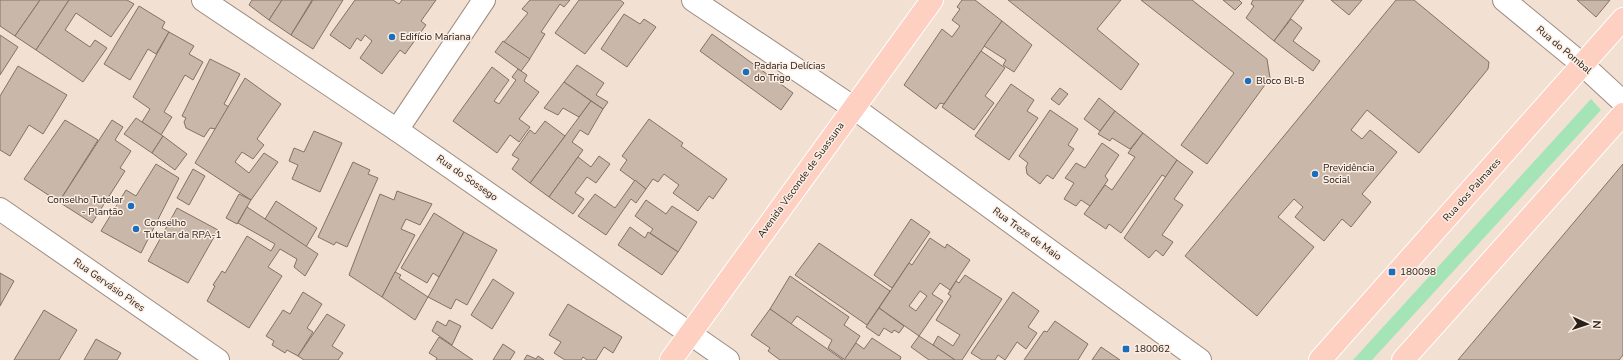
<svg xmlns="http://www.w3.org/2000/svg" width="1623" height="360" font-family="'Nunito Sans',sans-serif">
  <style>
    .green { fill: #a4e4b6 }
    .building { fill: #c9b8aa; stroke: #827266; fill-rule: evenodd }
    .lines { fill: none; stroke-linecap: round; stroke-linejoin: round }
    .minor-casing { stroke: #9d8c7f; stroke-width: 24 }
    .major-casing { stroke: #fff; stroke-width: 24 }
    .minor { stroke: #fff; stroke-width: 22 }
    .major { stroke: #fdd0c2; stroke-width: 22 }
    .poi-dot { fill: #1a6ebc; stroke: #fdeee3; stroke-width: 1.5 }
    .labels { text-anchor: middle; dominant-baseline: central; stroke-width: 3; stroke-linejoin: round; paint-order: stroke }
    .poi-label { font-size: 10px; fill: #27201b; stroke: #fdeee3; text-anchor: start }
    .street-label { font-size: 10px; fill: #27201b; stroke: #fdeee3 }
  </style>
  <rect width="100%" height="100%" fill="#f2e0d2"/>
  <path class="green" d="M1591,99L1601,110L1372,360H1353Z"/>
  <g class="building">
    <path d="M0,0H40L15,36L0,26Z"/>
    <path d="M40,0H69L36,50L15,36Z"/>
    <path d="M69,0H127L134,4L111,37L76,13L65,30L90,47L95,40L107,48L83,82L36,50Z"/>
    <path d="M252,0H282L269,20L249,5Z"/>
    <path d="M282,0H312L291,35L269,20Z"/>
    <path d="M313,0H343L313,49L291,35Z"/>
    <path d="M355,0H393L399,4L402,0H436L421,21L426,25L405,54L400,50L382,74L360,58L372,41L365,35L361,41L357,38L350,49L330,35Z"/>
    <path d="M530,0H570L564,7L560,4L541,32L545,34L529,60L504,42L528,13L522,9Z"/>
    <path d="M579,0H620L624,3L585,54L555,33Z"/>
    <path d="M962,0H975L1002,21L944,104L940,103L936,109L904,85L942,29L952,37L960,26L952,20L960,9L957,7Z"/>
    <path d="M1008,0H1121L1097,29L1139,64L1121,90Z"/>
    <path d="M1141,0H1192L1267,59L1270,78L1207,164L1181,145L1234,73Z"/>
    <path d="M1223,0H1239L1242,3L1235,10Z"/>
    <path d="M1253,0H1304L1274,41L1246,18L1254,6L1251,4Z"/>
    <path d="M1331,0H1362L1349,15Z"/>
    <path d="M1396,0H1414L1489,62L1488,69L1419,153L1367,110L1351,130L1362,139L1370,130L1397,152L1362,194L1371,202L1351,227L1342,219L1324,241L1295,217L1303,207L1294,199L1278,217L1314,247L1257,316L1185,256Z"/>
    <path d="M1577,0H1610L1596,17Z"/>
    <path d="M139,6L165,22L162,28L169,32L156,54L148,49L130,80L104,64Z"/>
    <path d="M624,14L640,24L644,19L656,27L627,67L601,49Z"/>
    <path d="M1291,19L1302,28L1293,41L1320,61L1313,71L1274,41Z"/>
    <path d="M1002,21L1032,45L1014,72L1003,65L1006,60L984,46Z"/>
    <path d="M169,32L194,46L189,54L203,62L193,80L185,75L164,112L172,117L161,135L142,122L150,109L133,97Z"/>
    <path d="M712,34L793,93L781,110L700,51Z"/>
    <path d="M0,35L18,47L0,75Z"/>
    <path d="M503,41L530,59L521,71L495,52Z"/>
    <path d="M981,51L1005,68L985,96L994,103L974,130L942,107Z"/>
    <path d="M210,59L240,74L224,104L229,107L216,129L210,128L204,137L186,128L184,122L186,118L182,116Z"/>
    <path d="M577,65L604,83L596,95L608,102L603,109L564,82Z"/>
    <path d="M18,66L67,95L43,134L29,125L10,156L0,150V96Z"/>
    <path d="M492,67L509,80L494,101L499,104L516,80L512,77L518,69L527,75L524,81L539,92L519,119L530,127L519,142L510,135L497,153L453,121Z"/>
    <path d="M245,78L281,104L257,139L264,145L253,159L242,152L235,162L249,173L264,153L278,162L251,200L195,163Z"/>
    <path d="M564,82L591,101L579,117L563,108L558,115L544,108Z"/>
    <path d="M1011,84L1034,100L1027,111L1038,118L1009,160L975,136Z"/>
    <path d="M1060,88L1068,94L1059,105L1051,99Z"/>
    <path d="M1099,98L1115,111L1100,131L1084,119Z"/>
    <path d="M591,101L603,109L588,135L580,130L572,142L583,150L549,197L530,183Z"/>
    <path d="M1050,110L1078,129L1068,145L1074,149L1053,179L1047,175L1040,184L1027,174L1026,167L1028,163L1019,156Z"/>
    <path d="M1115,111L1143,133L1130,149L1112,138L1110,141L1098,134Z"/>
    <path d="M136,118L163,136L152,153L124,134Z"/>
    <path d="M649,119L683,143L681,146L727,179L713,199L709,196L698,211L673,193L679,185L664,174L658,182L653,179L646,189L620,170L627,160L622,156Z"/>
    <path d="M65,120L98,140L59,202L24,179Z"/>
    <path d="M112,120L123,127L115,140L131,151L120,168L125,171L92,223L59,202Z"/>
    <path d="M545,121L565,136L530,183L512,169L519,159L512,155L530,130L535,134Z"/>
    <path d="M314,131L342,143L320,192L292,179L298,165L289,161L294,148L304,152Z"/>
    <path d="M1143,133L1177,160L1166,177L1162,175L1121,233L1109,224L1106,229L1084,214L1105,185L1112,190L1135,157L1128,153Z"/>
    <path d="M163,136L187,154L175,170L152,153Z"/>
    <path d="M1102,143L1119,155L1105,176L1108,180L1090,206L1081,200L1076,206L1064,199L1074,183L1065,178L1076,163L1085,168Z"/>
    <path d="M599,156L610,164L596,183L587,177L575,193L584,199L573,214L549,197L578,157L591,167Z"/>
    <path d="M1177,160L1193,172L1174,199L1183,205L1162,235L1173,242L1163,256L1156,250L1149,258L1124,238Z"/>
    <path d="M353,162L370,170L368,174L378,178L347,247L336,242L334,245L318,237Z"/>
    <path d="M156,164L179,178L141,253L101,231L126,190L136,196Z"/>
    <path d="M1623,164V355L1619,360H1458Z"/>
    <path d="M193,169L205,176L189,205L177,198Z"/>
    <path d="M635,180L646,189L636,203L631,199L606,235L578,216L595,194L615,208Z"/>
    <path d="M397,191L432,204L420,225L406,219L401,229L415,235L382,297L349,275L380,194L394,200Z"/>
    <path d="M239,194L251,200L237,224L226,218Z"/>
    <path d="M646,200L666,214L672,206L697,222L678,252L650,233L653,229L635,216Z"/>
    <path d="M276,201L317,228L306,247L265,219Z"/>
    <path d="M247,207L318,254L305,276L294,267L297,259L280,249L268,267L282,276L249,328L207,301L215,286L213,285L222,271L225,273L247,236L271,251L275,244L238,223Z"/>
    <path d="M177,208L218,230L188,283L148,261Z"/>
    <path d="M434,213L464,232L439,277L433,273L427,283L401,268Z"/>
    <path d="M911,219L930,232L892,288L874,275Z"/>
    <path d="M630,227L645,238L648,232L678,252L662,275L618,245Z"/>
    <path d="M464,232L497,250L467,305L456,299L451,309L428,297Z"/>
    <path d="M930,238L945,248L947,244L970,260L950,290L940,283L932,294L943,301L919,336L879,308L909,263L912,265ZM920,291L927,296L916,311L909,306Z"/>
    <path d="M819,243L890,291L867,325L795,275Z"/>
    <path d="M395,272L401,275L399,278L428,297L415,320L382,297Z"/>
    <path d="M0,273L14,281L0,306Z"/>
    <path d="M965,275L1002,299L962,360H955L933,345L938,336L953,346L960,335L936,320L951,296L948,294L956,281L959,283Z"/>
    <path d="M790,276L849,317L844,325L860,336L845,360L828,348L832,340L797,316L791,324L770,309Z"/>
    <path d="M493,279L514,293L492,329L471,315Z"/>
    <path d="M303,292L322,304L307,328L313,332L298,356L287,350L285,353L272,345L274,341L266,336L283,310L290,314Z"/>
    <path d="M1013,292L1039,311L1028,327L1037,333L1026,349L1017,342L1005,360L998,355L995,360H982L971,353Z"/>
    <path d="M568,304L622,337L613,353L604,347L596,360H587L583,357L581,360H565L554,353L561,342L549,335Z"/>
    <path d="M879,308L904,326L899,333L894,330L892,333L884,328L879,336L866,327Z"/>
    <path d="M770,309L843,360H780L768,351L770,348L751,335Z"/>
    <path d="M44,310L77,330L59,360H14Z"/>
    <path d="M327,314L345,325L332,346L343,353L338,360H304L298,356Z"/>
    <path d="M449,320L461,326L452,345L432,331L437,321L446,326Z"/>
    <path d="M1055,321L1088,344L1078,360H1024L1044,331L1047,332Z"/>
    <path d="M919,336L933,345L955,360H929L911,347Z"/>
    <path d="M439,337L473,360H436L437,358L429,353Z"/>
    <path d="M872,338L901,357L900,360H844L856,343L864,349Z"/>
    <path d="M96,339L121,353L117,360H84Z"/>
    <path d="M503,344L515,352L510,360H493Z"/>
    <path d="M1101,347L1120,360H1092Z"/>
    <path d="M527,355L536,359L538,356L544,360H524Z"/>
  </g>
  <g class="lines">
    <defs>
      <g id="minor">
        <path d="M203,0L397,130L728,360"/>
        <path d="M693,0L854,108L1200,360"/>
        <path d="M1504,0L1583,65L1623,102"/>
        <path d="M397,130L484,0"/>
        <path d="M0,209L218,360"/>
      </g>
      <g id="major">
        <path d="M671,360L932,0"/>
        <path d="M1320,360L1623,19"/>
        <path d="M1403,360L1623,114"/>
      </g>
    </defs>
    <use href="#minor" class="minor-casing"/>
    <use href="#major" class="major-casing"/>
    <use href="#minor" class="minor"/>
    <use href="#major" class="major"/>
  </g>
  <g class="poi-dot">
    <circle cx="392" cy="37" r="4"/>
    <circle cx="746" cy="72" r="4"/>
    <circle cx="1248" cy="81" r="4"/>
    <circle cx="1315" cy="174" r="4"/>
    <circle cx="131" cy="206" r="4"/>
    <circle cx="136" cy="229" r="4"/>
    <rect x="1388" y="268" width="8" height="8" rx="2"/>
    <rect x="1122" y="345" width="8" height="8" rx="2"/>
  </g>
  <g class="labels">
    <g class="poi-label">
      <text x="400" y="37">Edifício Mariana</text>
      <text x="754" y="66">Padaria Delícias<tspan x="754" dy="12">do Trigo</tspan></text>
      <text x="1256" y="81">Bloco Bl-B</text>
      <text x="1323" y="168">Previdência<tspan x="1323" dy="12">Social</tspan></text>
      <text x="123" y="200" text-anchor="end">Conselho Tutelar<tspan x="123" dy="12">- Plantão</tspan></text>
      <text x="144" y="223">Conselho<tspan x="144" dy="12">Tutelar da RPA-1</tspan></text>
      <text x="1400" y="272">180098</text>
      <text x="1134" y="349">180062</text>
    </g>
    <g class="street-label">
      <text transform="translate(1564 50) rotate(40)">Rua do Pombal</text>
      <text transform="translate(467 178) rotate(35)">Rua do Sossego</text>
      <text transform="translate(801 180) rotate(-54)">Avenida Visconde de Suassuna</text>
      <text transform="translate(1472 190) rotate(-48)">Rua dos Palmares</text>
      <text transform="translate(1027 234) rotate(36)">Rua Treze de Maio</text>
      <text transform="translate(109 285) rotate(35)">Rua Gervásio Pires</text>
    </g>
  </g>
  <g transform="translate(1587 324) rotate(93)" stroke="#fdeee3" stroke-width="3" paint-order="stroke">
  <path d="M0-3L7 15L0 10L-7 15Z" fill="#27201b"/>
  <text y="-6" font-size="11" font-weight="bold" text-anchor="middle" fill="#27201b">N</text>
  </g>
</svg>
